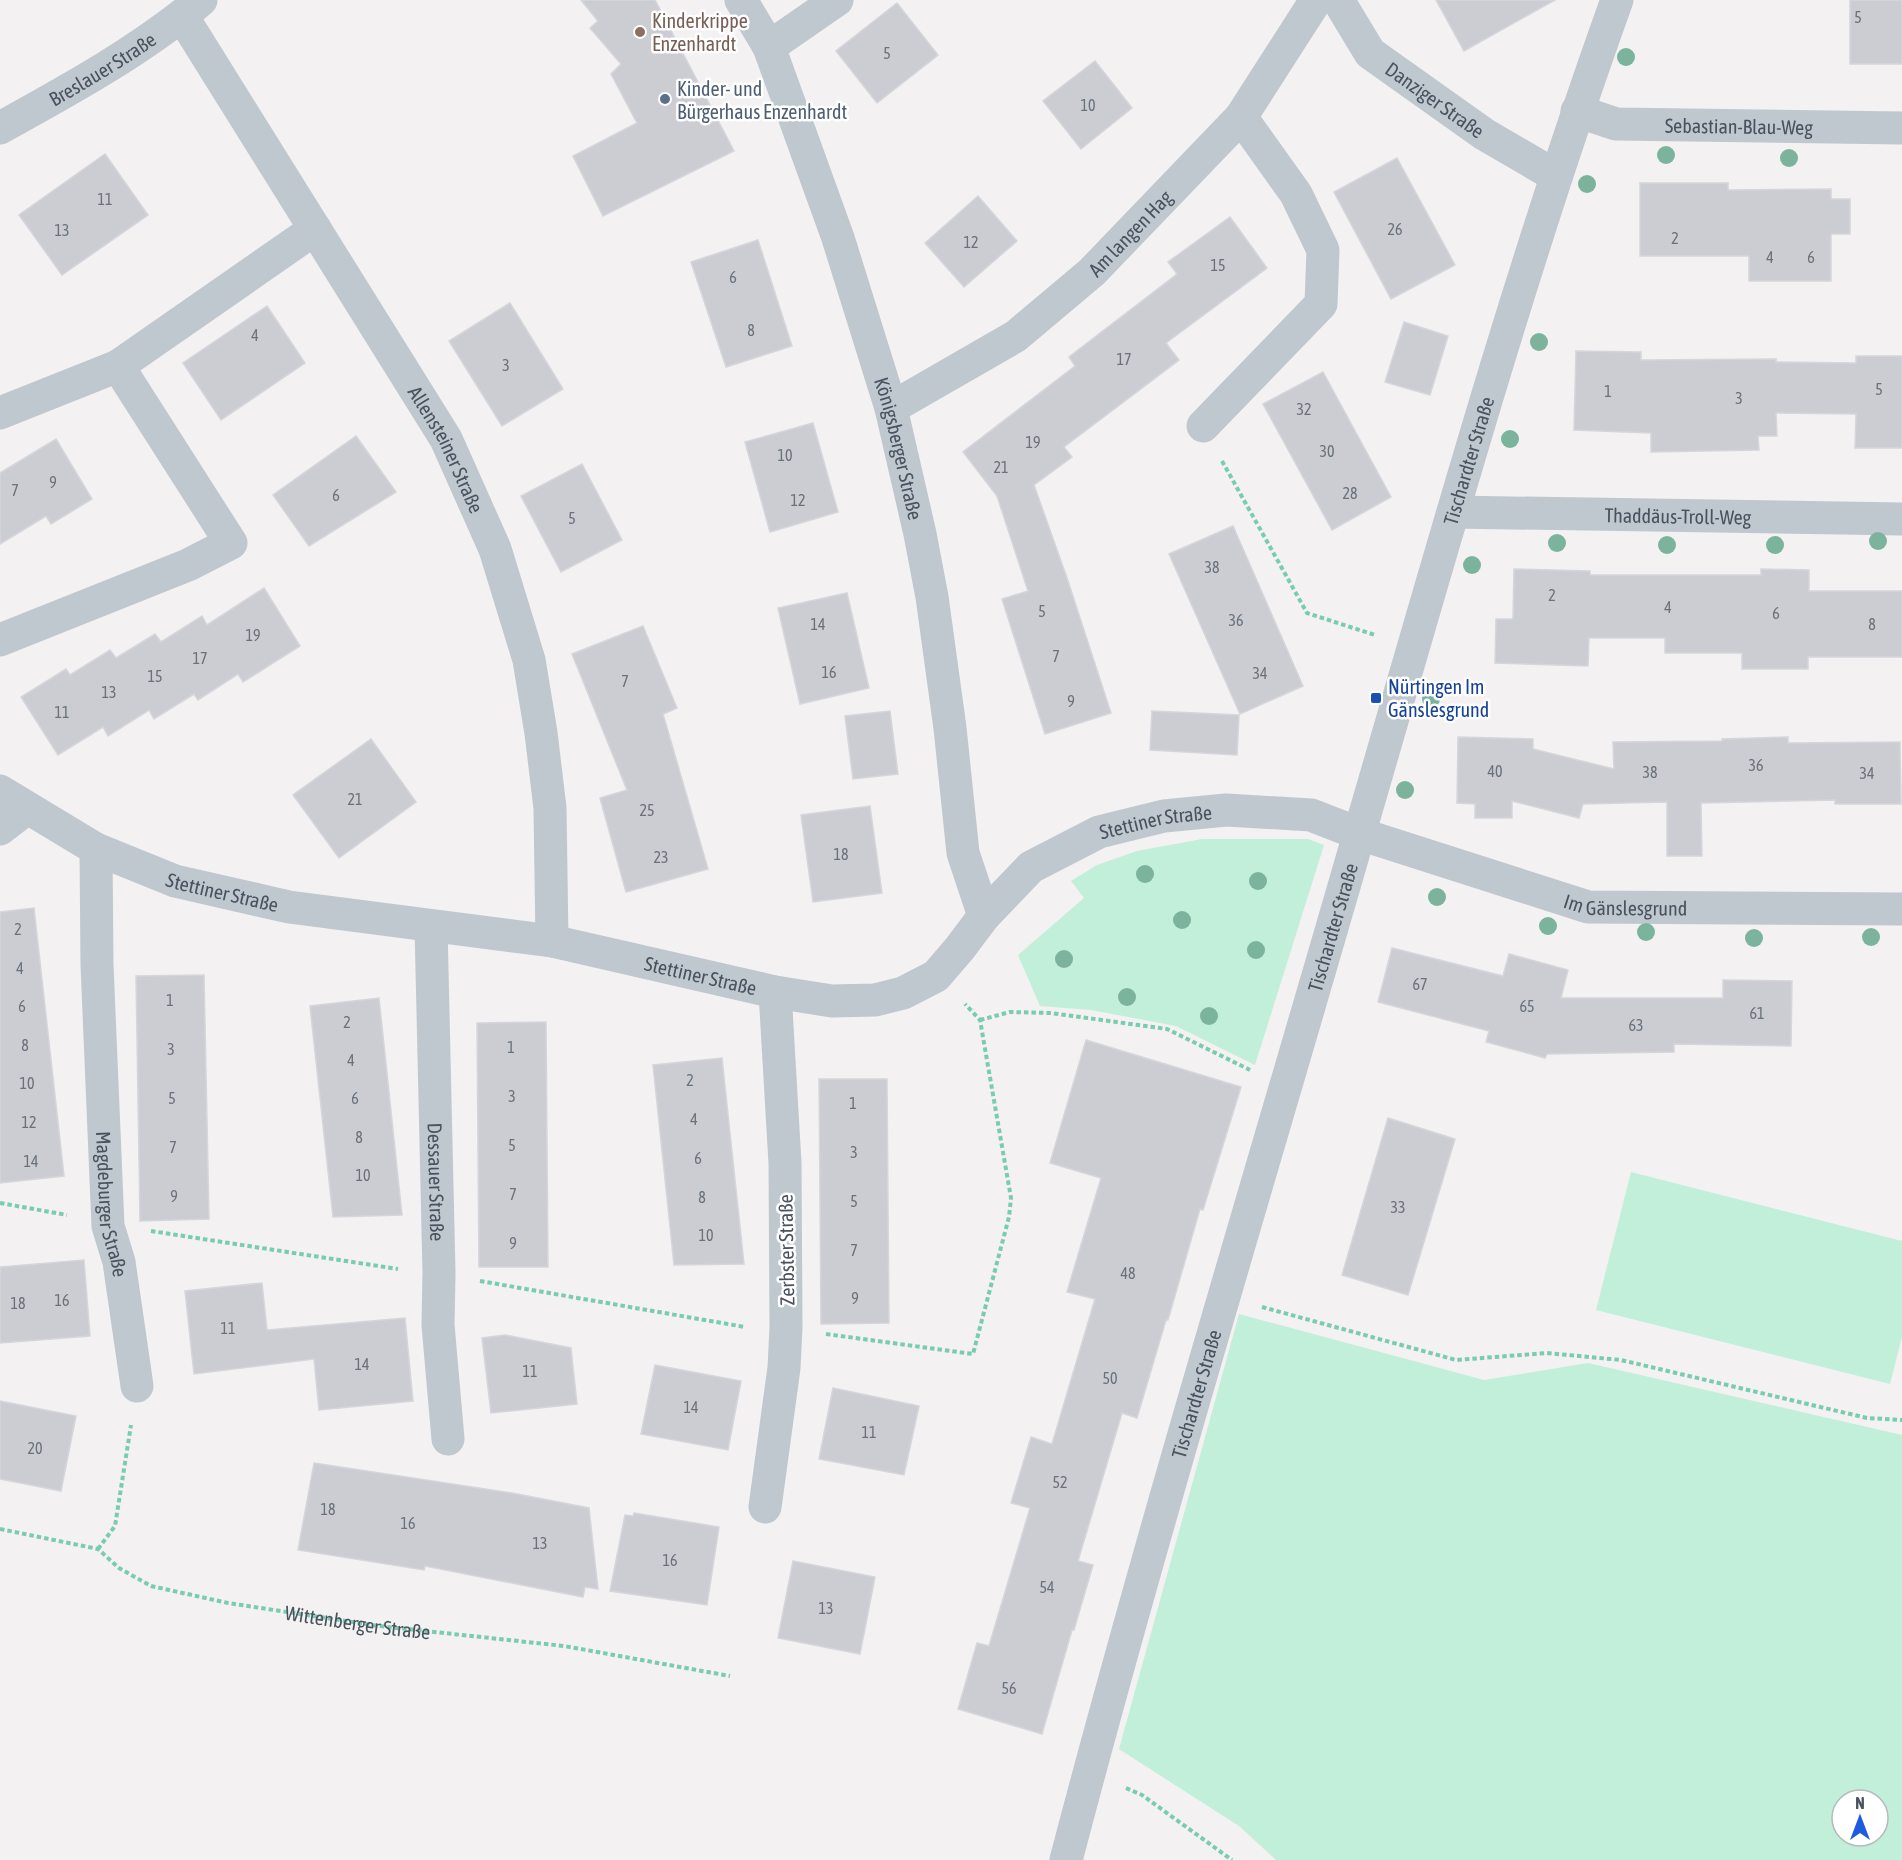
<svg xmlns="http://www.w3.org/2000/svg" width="1902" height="1860" font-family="'Asap Condensed',sans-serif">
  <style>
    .green { fill: #c2efd9; fill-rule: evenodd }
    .building { fill: #cbcdd3; stroke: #d5d6dc; stroke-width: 1.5 }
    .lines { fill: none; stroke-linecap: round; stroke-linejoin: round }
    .path { stroke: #7accae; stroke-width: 4; stroke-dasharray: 4.5 3; stroke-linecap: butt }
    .minor { stroke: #bfc7cf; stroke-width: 33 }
    .tree { fill: #7cb39d }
    .education-dot { fill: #8d6e63; stroke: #fff; stroke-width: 2 }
    .service-dot { fill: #5c6f8a; stroke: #fff; stroke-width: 2 }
    .transit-dot { fill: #1a4fb4; stroke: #fff; stroke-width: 2 }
    .labels { text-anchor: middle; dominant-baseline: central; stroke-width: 5; stroke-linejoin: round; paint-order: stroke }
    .number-label { font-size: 16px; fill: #6a717b }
    .education-label { font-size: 20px; fill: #785e54; stroke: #fff; text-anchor: start }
    .street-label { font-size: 20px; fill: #49525e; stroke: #fff }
    .service-label { font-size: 20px; fill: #4e5e75; stroke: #fff; text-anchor: start }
    .transit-label { font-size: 20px; fill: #164399; stroke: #fff; text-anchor: start }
  </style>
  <rect width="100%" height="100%" fill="#f3f1f1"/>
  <g class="green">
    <path d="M1202,839H1308L1324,845L1255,1065L1176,1026L1091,1010L1040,1006L1018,955L1084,898L1071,881L1097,865L1137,851Z"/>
    <path d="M1631,1172L1902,1241V1337L1890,1384L1596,1310Z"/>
    <path d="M1239,1314L1484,1380L1588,1363L1902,1435V1860H1276L1239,1826L1119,1749ZM1842,1800H1878V1836H1842Z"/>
  </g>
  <g class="building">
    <path d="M581,0H655L734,151L603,216L573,156L637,123L611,74L621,64L590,28L598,21Z"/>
    <path d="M1436,0H1555L1464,51Z"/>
    <rect x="1850" y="0" width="52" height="64"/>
    <path d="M897,3L938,55L877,103L836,51Z"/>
    <path d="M1095,61L1132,108L1081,149L1043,101Z"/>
    <path d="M105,154L148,215L62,275L19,215Z"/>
    <path d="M1397,158L1455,265L1391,299L1334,192Z"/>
    <path d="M1640,183H1728V190L1831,189V199H1850V234H1831V281H1749V256H1640Z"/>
    <path d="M978,196L1017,241L964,287L925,243Z"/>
    <path d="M1230,217L1267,268L1166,343L1179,360L1064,447L1072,457L1034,485L1067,578L1111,713L1045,734L1002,599L1028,591L997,496L963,452L1075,366L1069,357L1177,274L1168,262Z"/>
    <path d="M758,240L792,346L726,367L691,262Z"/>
    <path d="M510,303L563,389L502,426L449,341Z"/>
    <path d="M267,306L305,363L221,420L183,363Z"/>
    <path d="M1404,322L1448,336L1430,395L1385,382Z"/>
    <path d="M1576,351L1641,352V360L1776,359V362L1856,363V356H1902V448H1855L1856,414L1776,413L1777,436H1758L1759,450L1651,452V433L1574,430Z"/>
    <path d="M1323,372L1391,497L1332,530L1263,404Z"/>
    <path d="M813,423L838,512L770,532L745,442Z"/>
    <path d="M356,436L396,492L309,546L273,495Z"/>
    <path d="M56,439L92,499L51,524L46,516L0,544V473Z"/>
    <path d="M582,464L622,540L561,572L521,496Z"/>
    <path d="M1233,526L1303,686L1240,714L1169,554Z"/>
    <path d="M1514,569L1590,571V575H1761V569L1809,570V591H1902V657H1808V669H1742V653H1665V638H1589L1588,666L1495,663L1496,619H1513Z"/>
    <path d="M264,588L300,646L243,682L238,674L198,700L194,694L154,719L149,710L108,736L103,727L58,755L21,697L66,669L70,675L110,650L116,658L155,634L161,642L202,616L207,625Z"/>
    <path d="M847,593L869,688L800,704L778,608Z"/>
    <path d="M643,626L677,708L663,714L708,869L626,892L600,798L627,790L572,654Z"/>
    <path d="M890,711L898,774L853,779L845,716Z"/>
    <path d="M1152,711L1239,715L1237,755L1150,750Z"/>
    <path d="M1458,737L1533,739V749L1614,769L1613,742L1722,741V739L1788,737V743L1900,742L1901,804H1835V800L1701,803L1702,856H1667V802L1583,804L1579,818L1512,801V818H1475V804L1457,803Z"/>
    <path d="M371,739L416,802L339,858L293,795Z"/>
    <path d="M870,806L882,893L813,902L801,815Z"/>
    <path d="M34,908L64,1176L0,1183V912Z"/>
    <path d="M1392,948L1503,976L1509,954L1568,970L1561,998H1723V980L1792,981L1791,1046L1674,1044V1052L1547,1054L1545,1058L1486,1042L1489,1031L1378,1002Z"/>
    <path d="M204,975L209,1219L140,1221L136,976Z"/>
    <path d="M379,998L402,1215L333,1217L310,1006Z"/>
    <path d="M546,1022L548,1267H479L477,1023Z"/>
    <path d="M1086,1040L1241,1087L1203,1210L1200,1209L1168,1320H1166L1137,1418L1122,1413L1078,1561L1093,1565L1074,1630H1072L1042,1734L958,1709L977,1643L989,1646L1030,1508L1011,1503L1031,1437L1052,1444L1095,1299L1067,1292L1101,1178L1050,1163Z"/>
    <path d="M722,1058L744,1264L674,1265L653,1065Z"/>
    <path d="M819,1079H887L889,1323L821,1324Z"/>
    <path d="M1388,1118L1455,1139L1408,1295L1342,1275Z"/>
    <path d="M84,1260L90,1336L0,1343V1267Z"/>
    <path d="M262,1283L267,1330L405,1318L413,1401L319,1410L314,1359L194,1374L185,1291Z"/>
    <path d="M505,1335L571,1348L577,1404L491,1413L482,1338Z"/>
    <path d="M655,1365L741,1381L728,1450L641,1434Z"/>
    <path d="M833,1388L919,1406L904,1475L819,1459Z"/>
    <path d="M0,1401L76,1416L61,1491L0,1479Z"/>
    <path d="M314,1463L512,1493L589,1508L598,1589L585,1587L583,1597L425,1566L424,1570L298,1550Z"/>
    <path d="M634,1513L719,1527L707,1605L610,1591L625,1515L633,1516Z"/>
    <path d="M793,1561L875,1577L860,1654L778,1638Z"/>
  </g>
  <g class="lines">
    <g class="path">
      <path d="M1222,461L1307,613L1375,635"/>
      <path d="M980,1020L1010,1012L1051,1013L1167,1029L1250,1070"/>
      <path d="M0,1203L67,1215"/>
      <path d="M151,1231L398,1269"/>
      <path d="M480,1281L745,1327"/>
      <path d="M1262,1307L1456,1360L1547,1353L1621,1360L1867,1418L1902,1420"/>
      <path d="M826,1334L973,1354L1009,1217L1011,1198L980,1020L965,1004"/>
      <path id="s1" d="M0,1529L98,1549L119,1568L151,1586L228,1603L379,1626L564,1646L730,1676"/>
      <path d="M98,1549L115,1526L131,1425"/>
      <path d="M1126,1788L1142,1795L1232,1860"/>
    </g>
    <g class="minor">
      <path id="s2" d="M741,0L769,47L838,238L891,408L920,534L932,597L950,728L963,853L984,916"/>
      <path id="s3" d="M1338,0L1370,53L1484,134L1556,176"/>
      <path id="s4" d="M182,16L446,439L495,549L529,660L541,733L550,808L552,941"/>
      <path d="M769,47L837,0"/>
      <path id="s5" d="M1577,111L1616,124L1902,128"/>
      <path id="s6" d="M0,128C69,90 140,51 201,0"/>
      <path id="s7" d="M891,408L1016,336L1092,272L1241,117L1316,0"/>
      <path d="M0,413L118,366"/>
      <path d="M1203,426L1321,304L1323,250L1296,194L1241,117"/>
      <path id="s8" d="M1453,512L1902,519"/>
      <path d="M0,640L188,565L231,543L118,366L315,229"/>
      <path id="s9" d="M0,791L96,849L175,881L289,907L552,941L775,992L832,1001L875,1000L903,993L936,976L960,948L984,916L1031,867L1099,832L1164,816L1226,810L1311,815L1360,834L1588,907L1902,909"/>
      <path d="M0,829L26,809"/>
      <path id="s10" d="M96,849L97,965L108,1226L119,1262L137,1386"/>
      <path id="s11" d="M431,926L439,1273L438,1325L448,1439"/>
      <path d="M765,1507L784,1368L786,1327L785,1163L775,992"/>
      <path id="s12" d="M1066,1860C1156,1517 1260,1178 1358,838C1440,557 1518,275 1617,0"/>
    </g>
  </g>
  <g class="tree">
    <circle cx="1626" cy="57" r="9"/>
    <circle cx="1666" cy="155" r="9"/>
    <circle cx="1789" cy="158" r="9"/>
    <circle cx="1587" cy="184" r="9"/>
    <circle cx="1539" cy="342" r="9"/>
    <circle cx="1510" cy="439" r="9"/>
    <circle cx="1878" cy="541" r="9"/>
    <circle cx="1557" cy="543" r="9"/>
    <circle cx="1667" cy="545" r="9"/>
    <circle cx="1775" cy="545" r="9"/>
    <circle cx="1472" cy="565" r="9"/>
    <circle cx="1431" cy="699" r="9"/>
    <circle cx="1405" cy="790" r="9"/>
    <circle cx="1145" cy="874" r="9"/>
    <circle cx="1258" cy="881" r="9"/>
    <circle cx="1437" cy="897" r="9"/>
    <circle cx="1182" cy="920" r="9"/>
    <circle cx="1548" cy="926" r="9"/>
    <circle cx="1646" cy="932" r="9"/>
    <circle cx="1871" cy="937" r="9"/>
    <circle cx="1754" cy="938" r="9"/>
    <circle cx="1256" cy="950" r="9"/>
    <circle cx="1064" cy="959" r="9"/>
    <circle cx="1127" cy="997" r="9"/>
    <circle cx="1209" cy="1016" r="9"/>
  </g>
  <circle class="education-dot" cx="640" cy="32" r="6"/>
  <circle class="service-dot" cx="665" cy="99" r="6"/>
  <rect class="transit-dot" x="1370" y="692" width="12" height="12" rx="3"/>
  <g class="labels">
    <g class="number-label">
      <text x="1858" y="17">5</text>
      <text x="887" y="53">5</text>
      <text x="1088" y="105">10</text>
      <text x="105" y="199">11</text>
      <text x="1395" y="229">26</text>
      <text x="62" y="230">13</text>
      <text x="1675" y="238">2</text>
      <text x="971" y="242">12</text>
      <text x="1770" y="257">4</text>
      <text x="1811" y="257">6</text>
      <text x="1218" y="265">15</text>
      <text x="733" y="277">6</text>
      <text x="751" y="330">8</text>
      <text x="255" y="335">4</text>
      <text x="1124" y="359">17</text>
      <text x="506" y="365">3</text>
      <text x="1879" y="389">5</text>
      <text x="1608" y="391">1</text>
      <text x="1739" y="398">3</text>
      <text x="1304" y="409">32</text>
      <text x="1033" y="442">19</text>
      <text x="1327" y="451">30</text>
      <text x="785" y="455">10</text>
      <text x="1001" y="467">21</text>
      <text x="53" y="482">9</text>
      <text x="15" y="490">7</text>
      <text x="1350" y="493">28</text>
      <text x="336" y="495">6</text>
      <text x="798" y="500">12</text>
      <text x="572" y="518">5</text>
      <text x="1212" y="567">38</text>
      <text x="1552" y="595">2</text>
      <text x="1668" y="607">4</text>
      <text x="1042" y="611">5</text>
      <text x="1776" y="613">6</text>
      <text x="1236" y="620">36</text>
      <text x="818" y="624">14</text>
      <text x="1872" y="624">8</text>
      <text x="253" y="635">19</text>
      <text x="1056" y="656">7</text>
      <text x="200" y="658">17</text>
      <text x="829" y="672">16</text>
      <text x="1260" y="673">34</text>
      <text x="155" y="676">15</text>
      <text x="625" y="681">7</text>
      <text x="109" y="692">13</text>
      <text x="1071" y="701">9</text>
      <text x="62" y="712">11</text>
      <text x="1756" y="765">36</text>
      <text x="1495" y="771">40</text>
      <text x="1650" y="772">38</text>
      <text x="1867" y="773">34</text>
      <text x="355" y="799">21</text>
      <text x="647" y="810">25</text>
      <text x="841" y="854">18</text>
      <text x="661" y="857">23</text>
      <text x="18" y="929">2</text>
      <text x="20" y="968">4</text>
      <text x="1420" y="984">67</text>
      <text x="170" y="1000">1</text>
      <text x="22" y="1006">6</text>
      <text x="1527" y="1006">65</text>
      <text x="1757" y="1013">61</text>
      <text x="347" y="1022">2</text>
      <text x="1636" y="1025">63</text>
      <text x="25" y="1045">8</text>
      <text x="511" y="1047">1</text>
      <text x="171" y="1049">3</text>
      <text x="351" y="1060">4</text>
      <text x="690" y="1080">2</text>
      <text x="27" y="1083">10</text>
      <text x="512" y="1096">3</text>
      <text x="172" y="1098">5</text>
      <text x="355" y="1098">6</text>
      <text x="853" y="1103">1</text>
      <text x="694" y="1119">4</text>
      <text x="29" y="1122">12</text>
      <text x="359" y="1137">8</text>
      <text x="512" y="1145">5</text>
      <text x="173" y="1147">7</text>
      <text x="854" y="1152">3</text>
      <text x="698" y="1158">6</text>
      <text x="31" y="1161">14</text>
      <text x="363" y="1175">10</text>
      <text x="513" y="1194">7</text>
      <text x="174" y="1196">9</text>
      <text x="702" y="1197">8</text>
      <text x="854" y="1201">5</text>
      <text x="1398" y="1207">33</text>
      <text x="706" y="1235">10</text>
      <text x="513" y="1243">9</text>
      <text x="854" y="1250">7</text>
      <text x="1128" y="1273">48</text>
      <text x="855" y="1298">9</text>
      <text x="62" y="1300">16</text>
      <text x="18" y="1303">18</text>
      <text x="228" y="1328">11</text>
      <text x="362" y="1364">14</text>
      <text x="530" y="1371">11</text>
      <text x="1110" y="1378">50</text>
      <text x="691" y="1407">14</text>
      <text x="869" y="1432">11</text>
      <text x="35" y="1448">20</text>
      <text x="1060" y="1482">52</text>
      <text x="328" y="1509">18</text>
      <text x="408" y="1523">16</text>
      <text x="540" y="1543">13</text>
      <text x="670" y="1560">16</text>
      <text x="1047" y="1587">54</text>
      <text x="826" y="1608">13</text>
      <text x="1009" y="1688">56</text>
    </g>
    <g class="education-label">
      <text x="652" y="20">Kinderkrippe<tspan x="652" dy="23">Enzenhardt</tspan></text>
    </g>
    <g class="street-label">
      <text stroke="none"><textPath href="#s6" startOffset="118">Breslauer Straße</textPath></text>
      <text stroke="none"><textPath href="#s3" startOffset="142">Danziger Straße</textPath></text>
      <text stroke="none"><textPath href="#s5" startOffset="164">Sebastian-Blau-Weg</textPath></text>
      <text stroke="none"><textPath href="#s7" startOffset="298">Am langen Hag</textPath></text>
      <text stroke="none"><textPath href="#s2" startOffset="477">Königsberger Straße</textPath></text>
      <text stroke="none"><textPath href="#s4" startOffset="508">Allensteiner Straße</textPath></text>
      <text stroke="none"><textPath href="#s12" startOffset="1456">Tischardter Straße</textPath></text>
      <text stroke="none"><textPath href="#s8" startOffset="225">Thaddäus-Troll-Weg</textPath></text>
      <text stroke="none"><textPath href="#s9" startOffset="1254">Stettiner Straße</textPath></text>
      <text stroke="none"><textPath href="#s9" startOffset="246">Stettiner Straße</textPath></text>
      <text stroke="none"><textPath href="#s9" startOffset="1740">Im Gänslesgrund</textPath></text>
      <text stroke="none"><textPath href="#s12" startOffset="970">Tischardter Straße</textPath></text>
      <text stroke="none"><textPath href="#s9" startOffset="732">Stettiner Straße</textPath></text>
      <text stroke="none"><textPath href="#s11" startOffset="256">Dessauer Straße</textPath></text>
      <text stroke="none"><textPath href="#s10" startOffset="356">Magdeburger Straße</textPath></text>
      <text transform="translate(786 1250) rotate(-91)">Zerbster Straße</text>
      <text stroke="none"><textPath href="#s12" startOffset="484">Tischardter Straße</textPath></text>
      <text stroke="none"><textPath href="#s1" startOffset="375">Wittenberger Straße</textPath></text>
    </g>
    <g class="service-label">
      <text x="677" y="88">Kinder- und<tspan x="677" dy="23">Bürgerhaus Enzenhardt</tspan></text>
    </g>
    <g class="transit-label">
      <text x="1388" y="686">Nürtingen Im<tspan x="1388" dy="23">Gänslesgrund</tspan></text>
    </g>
  </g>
  <g transform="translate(1860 1818)"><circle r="28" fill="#ffffff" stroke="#b6babf" stroke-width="1.5"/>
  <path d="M0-4.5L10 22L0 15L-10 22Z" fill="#1e5be1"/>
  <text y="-9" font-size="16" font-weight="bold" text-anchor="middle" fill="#49525e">N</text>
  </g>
</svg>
